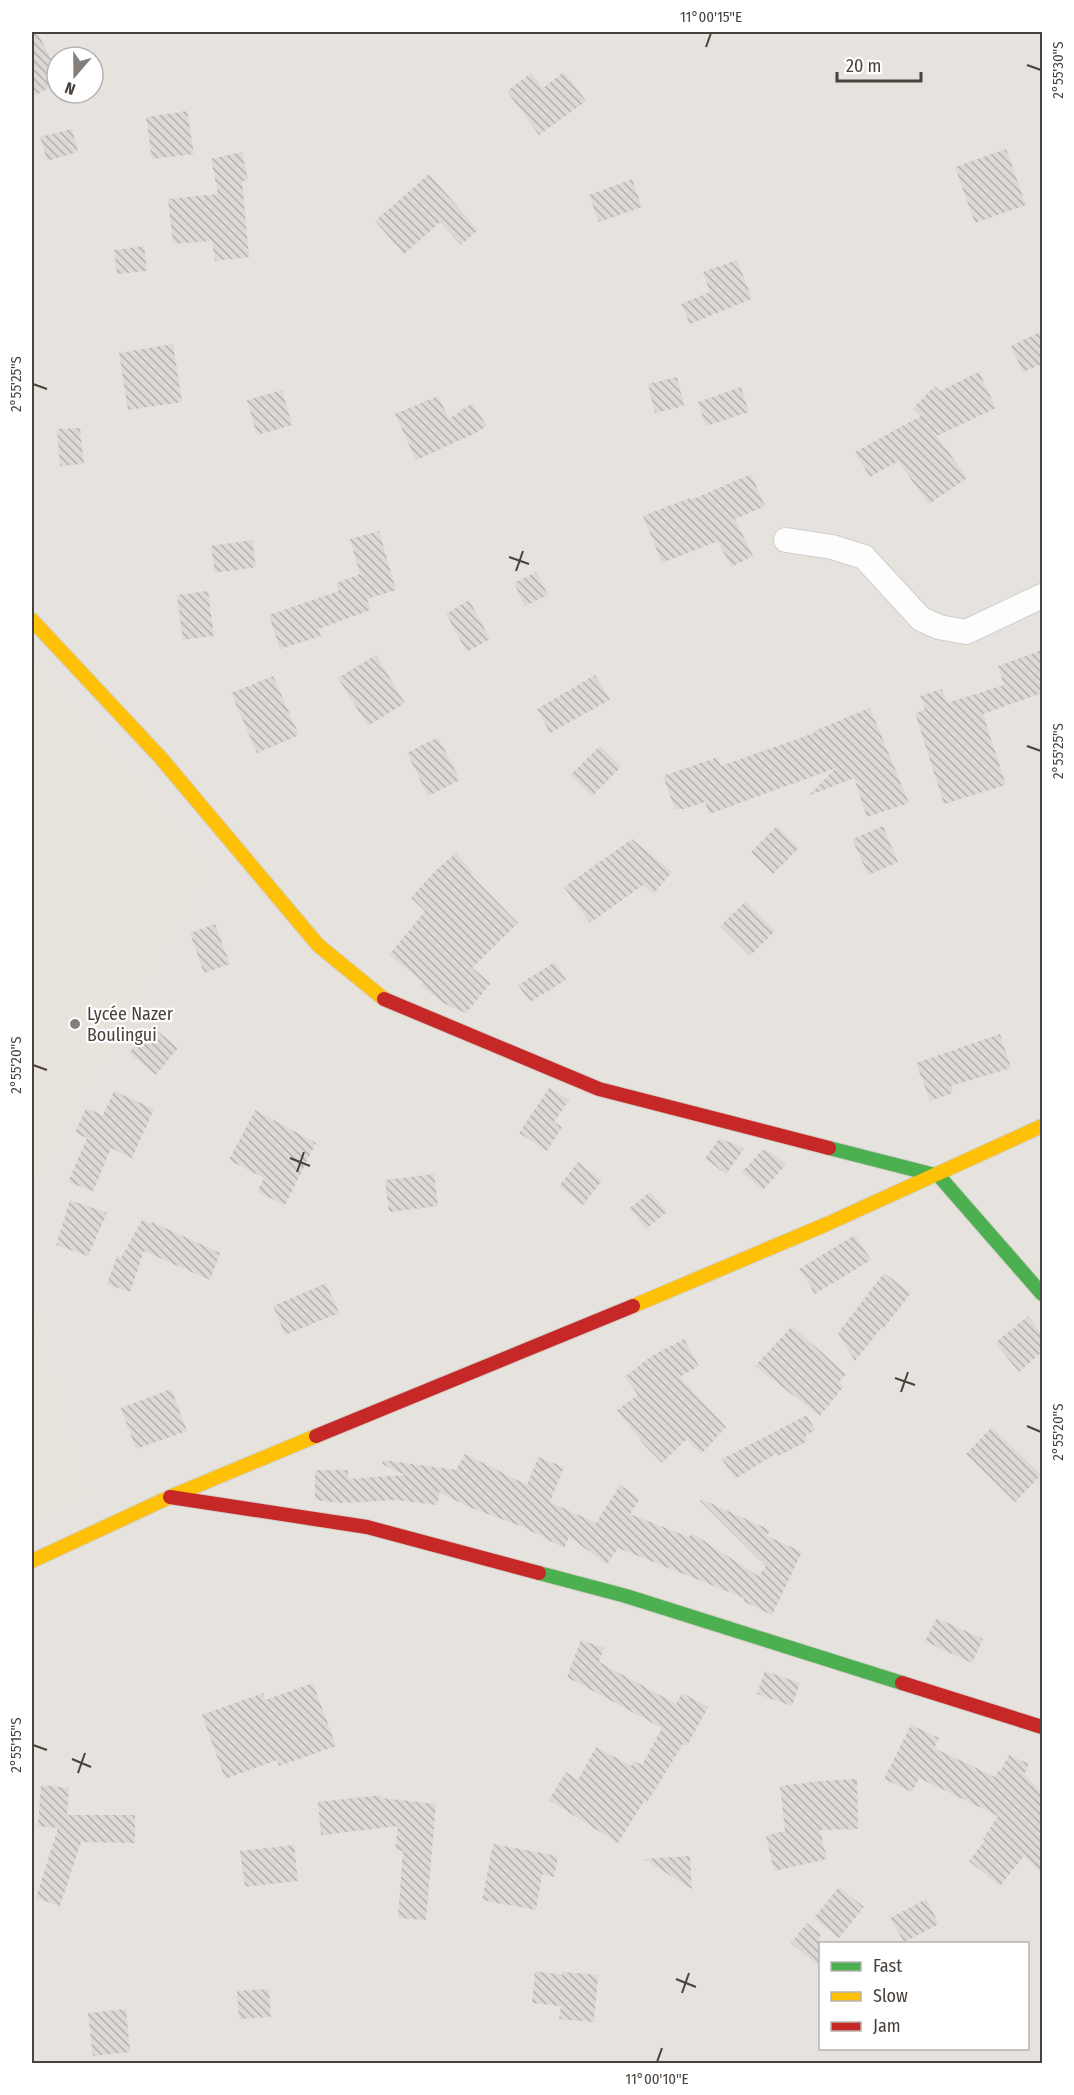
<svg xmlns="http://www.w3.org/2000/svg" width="1074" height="2095" font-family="'Fira Sans Condensed',sans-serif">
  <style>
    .residential { fill: #e6e2dd; fill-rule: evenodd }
    .education { fill: #e8e3db }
    .building { fill: url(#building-back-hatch) }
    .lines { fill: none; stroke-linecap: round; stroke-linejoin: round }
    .street-casing { stroke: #d1cfcc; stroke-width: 26 }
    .fast-casing { stroke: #d4cfc9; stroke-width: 16 }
    .slow-casing { stroke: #d4cfc9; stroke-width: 16 }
    .jam-casing { stroke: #d4cfc9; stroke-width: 16 }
    .street { stroke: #fdfdfd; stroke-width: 24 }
    .fast { stroke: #4caf50; stroke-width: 14 }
    .slow { stroke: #ffc107; stroke-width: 14 }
    .jam { stroke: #c62828; stroke-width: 14 }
    .ticks { fill: none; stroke: #49413b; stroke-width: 2 }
    .poi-dot { fill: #847f7a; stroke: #fff; stroke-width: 2 }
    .labels { text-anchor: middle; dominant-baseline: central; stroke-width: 4.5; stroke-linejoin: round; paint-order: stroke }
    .poi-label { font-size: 18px; fill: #49413b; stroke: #fff; text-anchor: start }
    .neatline { fill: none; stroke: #49413b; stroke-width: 2 }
    .ticks-label { font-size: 15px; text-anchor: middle; fill: #49413b }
  </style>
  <defs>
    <pattern id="building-back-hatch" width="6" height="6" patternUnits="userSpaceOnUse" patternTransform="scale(1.5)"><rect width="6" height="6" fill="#dbd8d6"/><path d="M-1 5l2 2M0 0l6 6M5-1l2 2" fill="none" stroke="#b4b1af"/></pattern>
  </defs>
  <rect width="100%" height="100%" fill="#f3f1ef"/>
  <path class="residential" d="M32,32H1042V2063H32ZM57,57H93V93H57ZM820,1944H1028V2048H820Z"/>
  <g class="education">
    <path d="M32,663L206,866L32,1183Z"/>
    <path d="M32,1297L62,1429L86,1495L32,1519Z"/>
  </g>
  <g class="building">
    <path d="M32,32H37L57,70V84L32,97Z"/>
    <path d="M564,72L586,101L539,135L507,91L531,73L543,88Z"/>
    <path d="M187,111L194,154L152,159L146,117Z"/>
    <path d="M72,129L78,152L47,161L40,137Z"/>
    <path d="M1006,149L1026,205L975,223L955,167Z"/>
    <path d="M242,152L248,180L242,181L249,257L215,261L212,241L173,244L168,199L218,194L211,159Z"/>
    <path d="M429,174L478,230L461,245L440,222L404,254L375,221Z"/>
    <path d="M632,179L642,207L599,222L589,195Z"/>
    <path d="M144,246L147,271L117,274L114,250Z"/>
    <path d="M737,260L752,299L690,324L681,304L710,292L703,272Z"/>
    <path d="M1042,331V364L1023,372L1011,346Z"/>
    <path d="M173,344L182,402L128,410L119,353Z"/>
    <path d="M979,372L996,408L937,436L967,478L929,504L898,461L870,477L855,452L921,416L913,408L935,386L940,391Z"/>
    <path d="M677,377L684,406L655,413L648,384Z"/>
    <path d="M741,387L749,412L706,426L698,402Z"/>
    <path d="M282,390L292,425L257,435L247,400Z"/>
    <path d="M438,396L449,419L472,403L487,426L476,433L416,460L395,414Z"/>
    <path d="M80,428L84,464L60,466L57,429Z"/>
    <path d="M751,474L765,506L735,519L753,556L731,567L718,541L662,563L643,516L690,498L691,500Z"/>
    <path d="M379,531L396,590L367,599L371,610L318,629L321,636L280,649L269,615L339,591L336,583L360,574L350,539Z"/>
    <path d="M252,540L256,567L215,573L211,546Z"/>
    <path d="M536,572L548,595L525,606L514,583Z"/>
    <path d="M208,591L214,636L183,640L177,595Z"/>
    <path d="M469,600L490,639L467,652L446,614Z"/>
    <path d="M1042,650V693L983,714L1006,785L944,804L915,713L925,710L920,696L942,689L947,703L1004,685L998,666Z"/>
    <path d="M376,655L405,703L368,726L338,678Z"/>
    <path d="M595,675L610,700L550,733L537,709Z"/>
    <path d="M273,676L299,735L257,753L231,693Z"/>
    <path d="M870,708L909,803L867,817L854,778L808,796L836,768L709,814L705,802L684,809H675L663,776L718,757L721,766L814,733V731Z"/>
    <path d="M438,737L460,780L428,796L407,753Z"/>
    <path d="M600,746L621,767L592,796L570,775Z"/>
    <path d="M777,826L799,848L773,874L751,852Z"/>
    <path d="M883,826L898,862L868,875L852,839Z"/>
    <path d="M632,839L672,872L653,894L643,885L590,923L564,887Z"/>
    <path d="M456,853L473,873L471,875L518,923L472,968L491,983L466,1013L445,1004L420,985L423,982L389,955L425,911L411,898L436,870Z"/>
    <path d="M746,901L775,931L750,956L720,926Z"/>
    <path d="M215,924L230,964L204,973L190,933Z"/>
    <path d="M555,962L566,980L530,1002L518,985Z"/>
    <path d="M151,1026L178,1048L156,1075L129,1053Z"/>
    <path d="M1000,1034L1011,1068L951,1086L953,1093L930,1101L916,1063Z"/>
    <path d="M549,1088L569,1100L554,1122L562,1127L547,1151L519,1133Z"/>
    <path d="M114,1091L154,1109L132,1158L111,1148L93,1191L68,1182L87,1138L75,1133L86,1108L103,1115Z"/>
    <path d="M255,1110L316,1143L285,1205L257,1192L264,1178L229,1160Z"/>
    <path d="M719,1139L736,1144L744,1149L726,1174L705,1158Z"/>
    <path d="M762,1150L771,1152L786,1165L763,1190L742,1172Z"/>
    <path d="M578,1162L602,1181L583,1205L559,1186Z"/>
    <path d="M434,1174L438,1206L389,1212L385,1180Z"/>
    <path d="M650,1192L667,1212L646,1229L630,1208Z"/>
    <path d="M70,1200L107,1213L88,1256L56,1245Z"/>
    <path d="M142,1220L151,1224L152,1222L220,1253L210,1280L144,1251L130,1292L107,1284L117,1256L121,1258Z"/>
    <path d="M855,1235L871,1260L815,1294L799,1269Z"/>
    <path d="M884,1273L911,1293L883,1329L881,1328L855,1361L838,1333Z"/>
    <path d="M326,1283L339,1313L285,1335L273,1306Z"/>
    <path d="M1028,1316L1042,1334V1352L1019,1372L995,1343Z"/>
    <path d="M792,1326L846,1374L839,1382L844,1386L820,1416L755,1366Z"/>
    <path d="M684,1339L699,1366L679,1377L726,1427L701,1454L687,1439L662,1463L645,1446L617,1410L638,1395L625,1377L650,1357Z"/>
    <path d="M171,1389L187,1431L136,1449L121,1408Z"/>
    <path d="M807,1415L815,1430L805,1436L808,1441L778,1456L777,1453L735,1479L722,1459Z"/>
    <path d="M992,1427L1041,1475L1015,1502L966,1454Z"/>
    <path d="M465,1454L527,1485L538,1457L564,1467L550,1502L596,1523L620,1485L640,1499L630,1514L689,1537L692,1533L758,1576L766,1566L700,1501L701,1499L770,1530L767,1536L802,1552L772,1615L743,1601L744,1598L618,1548L607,1564L569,1537L564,1548L523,1527L469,1507L439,1492L438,1505L397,1500L341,1503L315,1500V1470H348V1479L405,1475L382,1464L383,1460L456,1470Z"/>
    <path d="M937,1618L983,1639L972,1663L925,1641Z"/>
    <path d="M581,1640L604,1648L599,1662L676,1704L682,1693L708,1707L687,1746L683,1744L646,1804V1798L618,1843L549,1800L566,1772L578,1780L596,1747L631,1766L634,1761L642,1765L662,1728L567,1677Z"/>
    <path d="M765,1671L800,1683L792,1706L757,1694Z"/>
    <path d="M313,1683L336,1746L279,1766L277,1760L225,1779L202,1715L263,1693L265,1700Z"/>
    <path d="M911,1725L939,1738L934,1748L995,1777L998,1771L1000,1772L1009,1755L1029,1764L1024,1774L1042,1793V1873L1024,1856L1000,1886L969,1861L985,1840L983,1839L998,1816L919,1778L912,1792L884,1779Z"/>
    <path d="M857,1779L858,1829L820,1830L827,1859L774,1871L766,1836L785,1831L780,1786L821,1781Z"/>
    <path d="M41,1785L69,1788L67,1815H135V1843L81,1842L60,1906L36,1898L58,1828L38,1826Z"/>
    <path d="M381,1795V1798L436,1804L426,1920L398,1918L403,1851L395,1850L398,1826L321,1835L318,1802Z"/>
    <path d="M493,1844L558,1856L554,1877L542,1874L536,1910L482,1900Z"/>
    <path d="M294,1845L298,1881L245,1887L240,1851Z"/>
    <path d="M690,1856L692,1889L644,1859Z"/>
    <path d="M839,1887L864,1907L839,1938L814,1918Z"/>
    <path d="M926,1899L939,1924L904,1942L890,1918Z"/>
    <path d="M807,1923L820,1934V1967L791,1943Z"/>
    <path d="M535,1971L563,1975V1972L598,1975L594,2022L559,2019L561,2006L532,2003Z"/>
    <path d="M269,1989L271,2017L239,2019L237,1991Z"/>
    <path d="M126,2009L130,2052L93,2056L88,2013Z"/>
  </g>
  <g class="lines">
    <defs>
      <path id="street" d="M786,540L832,547L864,557L921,619L939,627L966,632L1042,596"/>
      <g id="fast">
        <path d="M829,1148L939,1176L1042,1294"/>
        <path d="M539,1573L626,1596L902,1683"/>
      </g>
      <g id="slow">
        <path d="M32,620L160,757L318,945L384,999"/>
        <path d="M633,1306L827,1224L1042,1126"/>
        <path d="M32,1561L172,1496L316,1436"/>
      </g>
      <g id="jam">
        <path d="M384,999L599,1089L829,1148"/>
        <path d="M316,1436L633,1306"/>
        <path d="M170,1497L367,1527L539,1573"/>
        <path d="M902,1683L1042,1727"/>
      </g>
    </defs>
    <use href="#street" class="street-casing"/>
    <use href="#fast" class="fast-casing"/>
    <use href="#slow" class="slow-casing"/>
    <use href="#jam" class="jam-casing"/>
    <use href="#street" class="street"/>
    <use href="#fast" class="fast"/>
    <use href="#slow" class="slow"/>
    <use href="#jam" class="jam"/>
  </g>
  <path class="ticks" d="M706,47L711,33M1027,65L1041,70M33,384L47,389M509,557L529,564M516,571L523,551M1027,746L1041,751M33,1065L47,1070M290,1158L310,1166M297,1172L304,1152M895,1378L915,1385M901,1392L908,1372M1027,1426L1041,1432M33,1745L47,1750M72,1759L91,1767M78,1773L85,1753M676,1979L696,1987M682,1993L689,1973M657,2062L662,2048"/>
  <circle class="poi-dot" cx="75" cy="1024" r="6"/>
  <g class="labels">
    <g class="poi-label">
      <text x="87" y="1014">Lycée Nazer<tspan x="87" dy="21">Boulingui</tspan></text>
    </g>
  </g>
  <rect width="1074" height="2095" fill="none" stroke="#ffffff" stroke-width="66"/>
  <rect x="819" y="1942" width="210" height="108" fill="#ffffff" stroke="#b6b3b1" stroke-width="1.5"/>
  <rect x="831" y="1962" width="30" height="9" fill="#4caf50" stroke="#b6b3b1" stroke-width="1.5"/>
  <text x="873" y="1972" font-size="18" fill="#49413b">Fast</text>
  <rect x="831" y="1992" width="30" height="9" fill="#ffc107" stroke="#b6b3b1" stroke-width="1.5"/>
  <text x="873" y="2002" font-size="18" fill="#49413b">Slow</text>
  <rect x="831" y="2022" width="30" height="9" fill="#c62828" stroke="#b6b3b1" stroke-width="1.5"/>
  <text x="873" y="2032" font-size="18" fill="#49413b">Jam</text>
  <g transform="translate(75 75) rotate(200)"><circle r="28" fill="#ffffff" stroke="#b6b3b1" stroke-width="1.5"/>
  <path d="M0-4.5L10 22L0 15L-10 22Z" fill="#847f7a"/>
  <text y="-9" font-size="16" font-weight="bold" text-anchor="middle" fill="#49413b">N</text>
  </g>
  <path d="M837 72v9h84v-9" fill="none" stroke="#49413b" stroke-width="3"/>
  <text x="846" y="72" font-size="18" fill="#49413b" stroke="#ffffff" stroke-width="4.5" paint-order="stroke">20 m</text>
  <rect x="33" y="33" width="1008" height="2029" class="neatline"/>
  <g class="ticks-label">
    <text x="711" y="22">11°00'15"E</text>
    <text transform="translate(1058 70) rotate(-90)" y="5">2°55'30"S</text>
    <text transform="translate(16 384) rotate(-90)" y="5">2°55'25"S</text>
    <text transform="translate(1058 751) rotate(-90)" y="5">2°55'25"S</text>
    <text transform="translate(16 1065) rotate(-90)" y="5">2°55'20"S</text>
    <text transform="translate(1058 1432) rotate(-90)" y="5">2°55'20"S</text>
    <text transform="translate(16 1745) rotate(-90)" y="5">2°55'15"S</text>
    <text x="657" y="2084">11°00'10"E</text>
  </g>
</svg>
